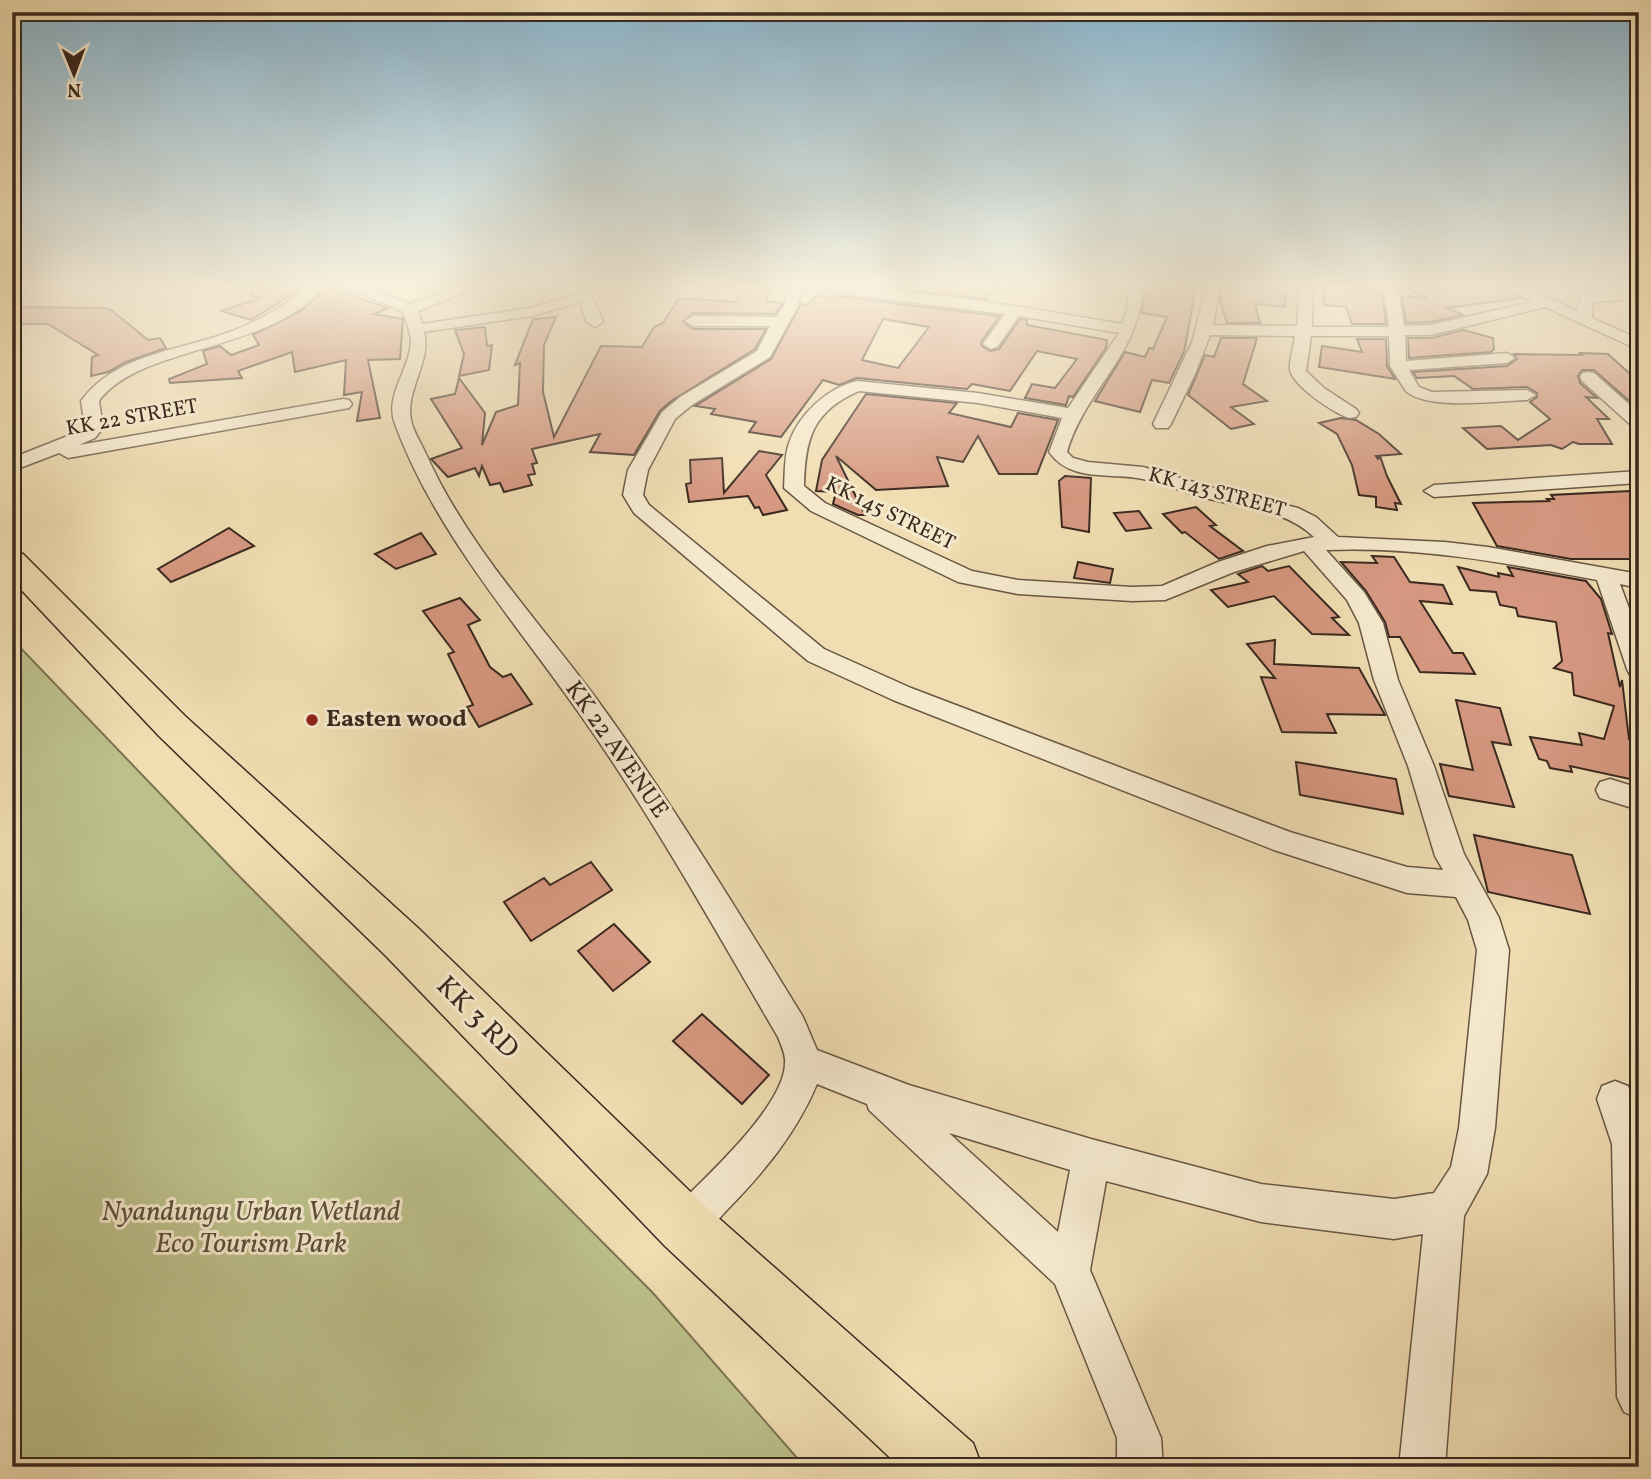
<svg xmlns="http://www.w3.org/2000/svg" width="1651" height="1479" font-family="Vollkorn,serif">
  <style>
    .green { fill: #bcc08a; stroke: #7b7454; stroke-width: 2 }
    .building { fill: #d69881; stroke: #3a291f; stroke-width: 2; fill-rule: evenodd }
    .lines { fill: none; stroke-linecap: round; stroke-linejoin: round }
    .minor-casing { stroke: #685644; stroke-width: 3 }
    .highway-casing { stroke: #3a291f; stroke-width: 3 }
    .minor { fill: #f5e9cd; fill-rule: evenodd }
    .highway { fill: #f0ddb2; fill-rule: evenodd }
    .poi-dot { fill: #8f2418; stroke: #f5e9cd; stroke-width: 2.5 }
    .labels { text-anchor: middle; dominant-baseline: central; stroke-width: 6; stroke-linejoin: round; paint-order: stroke }
    .far-street-label { font-size: 21px; fill: #3a291f; stroke: #f5e9cd }
    .poi-label { font-size: 24px; font-weight: bold; fill: #3a291f; stroke: #f5e9cd; text-anchor: start }
    .street-label { font-size: 24px; fill: #3a291f; stroke: #f5e9cd }
    .near-street-label { font-size: 28px; fill: #3a291f; stroke: #f5e9cd }
    .near-park-label { font-size: 28px; font-style: italic; fill: #5a4f3a; stroke: #f5e9cd }
  </style>
  <rect width="100%" height="100%" fill="#f0ddb2"/>
  <filter id="stains"><feTurbulence type="fractalNoise" baseFrequency=".00286" numOctaves="4"/><feColorMatrix values="0 0 0 0 .2 0 0 0 0 .09 0 0 0 0 .02 0 0 0 .5 -.17"/></filter>
  <radialGradient id="worn" r=".72"><stop offset=".6" stop-color="#630" stop-opacity="0"/><stop offset="1" stop-color="#630" stop-opacity=".3"/></radialGradient>
  <path class="green" d="M12,639L238,875L653,1293L805,1467H12Z"/>
  <g class="building">
    <path d="M252,287H304L251,320L221,311L260,298L251,296Z"/>
    <path d="M327,287L388,308L374,314L403,319L400,359L368,360L380,418L357,421L362,392L344,395L346,360L295,372L292,352L238,371L242,378L170,383L169,379L207,364L203,351L220,346L231,355L259,345L253,335L301,311Z"/>
    <path d="M744,287H768L767,301L782,303V305L775,314L693,313L683,322L693,329H766L755,349L670,402L660,411L634,455L590,452L600,434L532,449L537,463L532,464L535,474L528,475L532,485L504,492L500,483L490,485L482,466L479,476L475,468L448,477L431,459L462,448L431,399L455,394L459,378L485,413L482,445L496,412L518,405L520,363L515,365L533,319L556,317L544,345L543,392L554,437L601,346L642,347L654,327L663,323L679,298L735,302Z"/>
    <path d="M877,287H996L987,299Z"/>
    <path d="M1145,287H1196L1184,352L1169,383L1152,380L1140,412L1095,401L1125,352L1145,357L1149,348L1153,349L1167,317L1142,313Z"/>
    <path d="M1222,287L1286,288L1285,307L1255,304L1260,323H1227L1220,302Z"/>
    <path d="M1323,287L1382,293L1386,324H1352L1346,307L1324,305Z"/>
    <path d="M1405,287H1503L1520,298L1447,308L1463,315L1431,322L1406,323L1402,296L1427,298Z"/>
    <path d="M816,296L835,298V296L1000,316L981,342L982,346L990,351L999,349L1020,319L1027,320V325L1107,340L1106,348L1073,397L1069,396L1066,405L1025,398L1032,384L1055,388L1077,359L1037,351L1010,391L972,384L967,389L857,378L839,385L823,380L781,437L749,432L756,422L711,414L715,409L695,406L771,359L801,304L808,305ZM883,319L929,327L898,368L862,360Z"/>
    <path d="M12,307L104,308L111,310L148,340L160,338L166,348L126,362L108,372L91,376L92,357L98,355L48,324H12Z"/>
    <path d="M485,327L487,346L492,345L489,370L459,376L464,354L455,330Z"/>
    <path d="M1463,330L1493,338L1494,349L1491,352L1409,358L1408,338H1432Z"/>
    <path d="M1221,338H1257L1243,384L1267,401L1231,407L1254,424L1231,429L1188,395L1205,355L1214,357Z"/>
    <path d="M1357,339H1386L1387,366L1395,379L1319,367L1322,346L1362,352Z"/>
    <path d="M1580,353L1608,354L1639,382V400H1628L1594,370H1582L1578,376L1580,383L1597,398L1586,397L1609,419H1597L1612,444H1579L1573,442L1562,449L1551,445L1487,449L1463,428L1501,426L1518,440L1550,419L1530,402L1537,397V393L1527,387L1473,389L1454,376L1417,378L1413,372L1507,366L1517,359L1514,354L1582,355Z"/>
    <path d="M866,394L957,403L949,413L1011,427L1018,413L1058,420L1037,474H999L978,436L963,462L937,457L948,486L876,490L836,456L865,515H858L833,504L836,492L816,491L822,460Z"/>
    <path d="M1341,418L1356,420L1379,434L1401,454L1376,456L1378,459L1380,456L1387,476L1401,504L1395,503L1397,510L1376,507V497L1359,495L1352,465L1337,434L1319,423Z"/>
    <path d="M759,451L782,455L766,475L787,510L763,515L759,507L755,508L748,496L689,502L686,484L691,483L690,460L722,458L724,493Z"/>
    <path d="M1065,476L1091,478L1089,532L1062,527L1059,481Z"/>
    <path d="M1630,491L1639,498V559H1571L1497,546L1473,503L1549,501L1547,499H1554L1551,495Z"/>
    <path d="M1196,507L1216,525L1210,526L1243,551L1219,559L1185,532L1182,533L1163,514Z"/>
    <path d="M1139,511L1151,528L1126,531L1114,513Z"/>
    <path d="M229,528L254,546L171,582L158,569Z"/>
    <path d="M421,533L436,554L396,569L375,554Z"/>
    <path d="M1372,556L1394,557L1410,582L1443,585L1452,604L1420,601L1453,653H1463L1475,674L1420,672L1400,637H1389L1385,622L1366,591L1341,562L1377,563Z"/>
    <path d="M1078,562L1113,569L1110,583L1074,578Z"/>
    <path d="M1262,566L1268,571L1289,566L1339,617L1332,618L1349,635L1312,634L1274,596L1228,607L1211,590L1248,582L1238,574Z"/>
    <path d="M1458,567L1499,577L1498,573L1513,576L1508,567L1586,581L1601,599L1612,634L1608,633L1620,687L1622,680L1629,739L1631,740L1639,781L1570,766L1572,772L1550,768L1547,761L1539,759L1530,737L1582,745L1579,733L1604,739L1614,706L1574,695L1572,673L1554,668L1562,661L1556,622L1518,616L1516,608L1500,605L1496,592L1470,590Z"/>
    <path d="M460,598L480,620L468,625L490,667L503,677L511,674L532,704L479,727L467,707L473,705L448,654L454,652L423,611Z"/>
    <path d="M1275,640L1274,664L1359,668L1385,715L1327,714L1336,733L1282,732L1261,677L1275,678L1247,644Z"/>
    <path d="M1456,700L1500,708L1511,745L1492,742L1514,807L1449,796L1440,764L1473,770Z"/>
    <path d="M1296,762L1396,779L1403,814L1300,795Z"/>
    <path d="M1474,835L1572,855L1590,914L1488,892Z"/>
    <path d="M591,862L612,890L531,941L504,902L544,878L550,885Z"/>
    <path d="M614,924L650,962L613,991L578,951Z"/>
    <path d="M702,1014L769,1075L742,1104L673,1041Z"/>
  </g>
  <g class="lines">
    <defs>
      <g id="minor">
        <path d="M308,287H324C269,353 139,345 99,401L103,428L95,438L79,445L343,399L349,400L352,404L349,408L68,458L59,453L12,471V458L83,430L85,427L81,401C113,356 175,351 224,334C254,324 283,307 308,287Z"/>
        <path d="M347,287H367L410,304L459,287H479L418,311L422,324L530,308L581,293L593,298L603,322L595,327L587,322L580,302L532,316L424,332C432,361 405,390 411,420C413,431 421,443 426,454C467,546 539,621 598,701C672,803 737,910 803,1017L817,1050L909,1085L1091,1139L1261,1184L1394,1199L1434,1193L1451,1167L1459,1128L1477,950L1468,920L1456,897L1407,893L1274,850L893,700L808,661L634,513L623,495L628,470L662,412L680,397L757,351L770,326H693L685,321L693,316L776,317L784,306L788,287H802L798,306L770,357L692,405L675,419L648,470L643,495L649,505L824,649L911,688L1290,832L1407,867L1443,870L1435,856L1408,766L1374,680L1359,623L1347,600L1304,551L1234,572L1165,600L1132,601L1018,594L958,582L811,511L784,488C785,473 784,457 789,443C799,414 827,388 857,381L978,393L1068,408L1119,333L1019,316L997,347L991,349L983,344L1005,314L819,291L812,287C916,287 1020,307 1122,324L1127,310L1129,287H1143C1140,354 1085,390 1067,452L1073,458L1088,462L1143,467L1214,488L1298,508L1316,517L1338,537L1445,542L1488,547L1639,574V588L1620,584L1639,635V677L1630,675L1627,669L1597,580C1507,563 1417,546 1326,550L1364,592L1383,623L1398,680L1434,766L1464,854L1499,918L1509,950L1495,1128L1487,1174L1464,1216L1445,1467H1399L1423,1234L1394,1239L1261,1222L1106,1181L1090,1270L1161,1438L1163,1467H1117V1438L1055,1284L869,1110L867,1104L817,1084C796,1134 763,1173 726,1211C713,1225 703,1238 685,1246L671,1240L665,1226L671,1212C701,1181 785,1107 785,1063C786,1055 781,1045 778,1037C714,928 652,816 579,713C514,620 435,532 395,424C384,396 410,369 411,342C411,333 406,321 403,312ZM859,391L978,403L1062,418L1049,452C1071,483 1110,472 1143,479C1164,484 1184,492 1205,498C1243,508 1285,509 1314,537L1267,546L1218,562L1162,586L1132,587L1018,580L972,571L825,503L804,486C805,440 812,411 859,391ZM949,1133L1070,1170L1058,1232Z"/>
        <path d="M1206,287H1220L1213,325L1297,326L1299,287H1313L1312,327H1389L1384,287H1398L1404,326L1431,325L1532,302L1505,287H1524L1577,311L1581,295L1639,291V299L1593,302L1592,318L1639,339V350L1545,307L1431,335H1405L1406,361L1507,353L1515,358L1507,363L1409,370L1419,387L1432,392L1527,390L1536,395L1527,400C1499,401 1424,411 1405,390L1390,366L1389,336H1311L1306,371L1324,388L1356,409L1359,413L1356,417L1350,418C1336,415 1291,385 1290,369C1289,359 1294,346 1295,336L1210,335L1195,374L1171,424L1168,428H1156L1153,424L1193,340Z"/>
        <path d="M1588,372L1594,373L1639,413V428L1633,427L1582,381L1580,377L1582,373Z"/>
        <path d="M1639,471V483L1434,497L1424,491L1434,485Z"/>
        <path d="M1610,779L1639,788V810L1600,798L1596,790L1600,782Z"/>
        <path d="M1615,1081L1628,1086L1639,1115V1419L1624,1412L1617,1397L1612,1144L1597,1099L1602,1086Z"/>
      </g>
      <path id="highway" d="M12,552L23,554L185,716L418,928L705,1206L973,1443L982,1467H900L665,1246L386,956L159,736L12,580Z"/>
    </defs>
    <use href="#minor" class="minor-casing"/>
    <use href="#highway" class="highway-casing"/>
    <use href="#minor" class="minor"/>
    <use href="#highway" class="highway"/>
  </g>
  <linearGradient id="sky" x2="0" y2="1"><stop stop-color="#89b7d1"/><stop offset="0.58" stop-color="#f8f0dc"/><stop offset="1" stop-color="#f8f0dc" stop-opacity="0"/></linearGradient>
  <rect width="1651" height="494" fill="url(#sky)"/>
  <circle class="poi-dot" cx="312" cy="720" r="7"/>
  <g class="labels">
    <g class="far-street-label">
      <text transform="translate(132 418) rotate(-10)">KK 22 STREET</text>
      <text transform="translate(1217 493) rotate(15)">KK 143 STREET</text>
      <text transform="translate(890 514) rotate(26)">KK 145 STREET</text>
    </g>
    <g class="poi-label">
      <text x="326" y="720">Easten wood</text>
    </g>
    <g class="street-label">
      <text transform="translate(616 750) rotate(55)">KK 22 AVENUE</text>
    </g>
    <g class="near-street-label">
      <text transform="translate(477 1018) rotate(45)">KK 3 RD</text>
    </g>
    <g class="near-park-label">
      <text x="251" y="1212">Nyandungu Urban Wetland<tspan x="251" dy="32">Eco Tourism Park</tspan></text>
    </g>
  </g>
  <rect width="1651" height="1479" fill="none" stroke="#f0ddb2" stroke-width="42"/>
  <rect x="14" y="14" width="1623" height="1451" fill="none" stroke="#3a291f" stroke-width="3.5"/>
  <rect x="21" y="21" width="1609" height="1437" fill="none" stroke="#3a291f" stroke-width="2"/>
  <g transform="translate(74 74) rotate(179)" stroke="#f5e9cd" stroke-width="5" paint-order="stroke">
  <path d="M0-5L12 26L0 18L-12 26Z" fill="#3a291f"/>
  <text y="-10" font-size="19" font-weight="bold" text-anchor="middle" fill="#3a291f">N</text>
  </g>
  <rect width="100%" height="100%" filter="url(#stains)"/>
  <rect width="100%" height="100%" fill="url(#worn)"/>
</svg>
